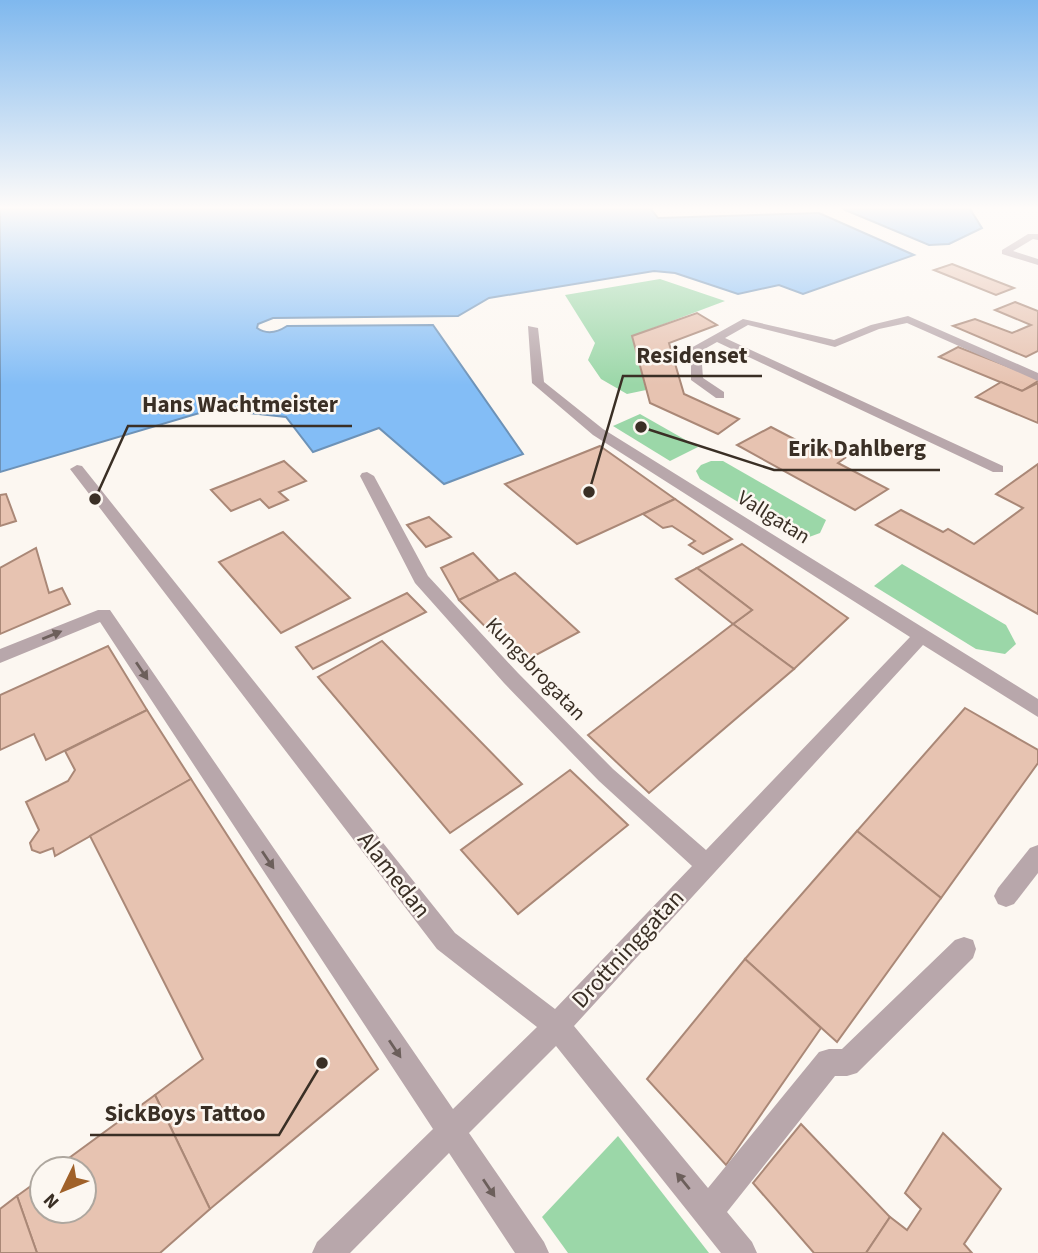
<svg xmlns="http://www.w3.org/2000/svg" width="1038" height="1253" font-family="'Source Sans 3',sans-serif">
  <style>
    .green { fill: #9bd7a8 }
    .water { fill: #83bdf6; stroke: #6d92b7; stroke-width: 2 }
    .building { fill: #e7c3b1; stroke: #a87; stroke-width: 2 }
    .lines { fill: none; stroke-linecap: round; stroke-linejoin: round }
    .minor { fill: #b8a7ab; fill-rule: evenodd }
    .oneway { fill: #6c5f5b }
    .labels { text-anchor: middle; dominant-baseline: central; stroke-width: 5; stroke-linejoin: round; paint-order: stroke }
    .street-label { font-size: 21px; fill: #3a2f25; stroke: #fcf7f1 }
    .near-street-label { font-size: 24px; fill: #3a2f25; stroke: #fcf7f1 }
    .leader { fill: none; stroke: #3a2f25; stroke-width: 2.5 }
    .callout-dot { fill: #3a2f25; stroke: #fcf7f1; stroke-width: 2.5 }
    .callout-label { font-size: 23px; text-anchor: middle; font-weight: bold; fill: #3a2f25; stroke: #fcf7f1; stroke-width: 5; stroke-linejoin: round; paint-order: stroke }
  </style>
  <rect width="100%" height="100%" fill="#fcf7f1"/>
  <g class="green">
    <path d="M660,279L725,301L632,336L646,390L627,394L601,379L588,360L595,343L565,295Z"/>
    <path d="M640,414L698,447L670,461L613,426Z"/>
    <path d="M711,461H723L826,520L820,533L801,540L700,479L696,471L701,465Z"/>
    <path d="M902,564L1006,625L1016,644L1005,654L976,649L874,586Z"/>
    <path d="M618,1136L709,1253H568L542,1217Z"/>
  </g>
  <g class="water">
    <path d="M0,209H651L658,218L819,213L914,255L803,294L779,285L738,294L675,273L654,271L489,298L458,316L273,318L258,324L257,328C267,335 278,332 287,326L433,325L523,454L444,484L379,428L313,452L286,417L213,409L0,472Z"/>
    <path d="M843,209H970L982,228L949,244L929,245Z"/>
  </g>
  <g class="building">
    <path d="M952,264L1014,288L996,295L934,270Z"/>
    <path d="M1015,302L1038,311V351L1026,357L953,326L975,319L1012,333L1031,325L995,310Z"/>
    <path d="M697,313L717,325L669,343L684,394L739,419L718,434L650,403L632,336Z"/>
    <path d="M958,347L1038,378V381L1022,391L939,357Z"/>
    <path d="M1001,382L1022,391L1038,383V423L976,397Z"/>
    <path d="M771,427L817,451L824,447L845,458L838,463L888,489L855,510L737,445Z"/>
    <path d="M600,446L675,499L577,544L505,484Z"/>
    <path d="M284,461L306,481L279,492L288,500L269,508L260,499L231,511L211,490Z"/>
    <path d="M1038,464V614L876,525L901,510L943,532L948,529L974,544L1023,508L996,494Z"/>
    <path d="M6,494L16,521L0,526V495Z"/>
    <path d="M675,499L732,539L703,554L689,545L695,541L672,526L663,528L643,514Z"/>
    <path d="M429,517L451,537L426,547L407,525Z"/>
    <path d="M283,532L350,598L281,633L219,562Z"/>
    <path d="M742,544L848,618L794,669L733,624L752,610L697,568Z"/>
    <path d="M36,548L49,593L62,588L70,604L0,634V568Z"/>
    <path d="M473,553L499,581L459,600L441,568Z"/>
    <path d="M697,568L752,610L733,624L676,579Z"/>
    <path d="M515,573L579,632L521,663L459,600Z"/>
    <path d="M407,593L426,612L313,669L296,647Z"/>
    <path d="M733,624L794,669L649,793L588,735Z"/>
    <path d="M382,641L522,784L450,833L318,677Z"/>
    <path d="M108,646L147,710L46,760L34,734L0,750V695Z"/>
    <path d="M965,708L1038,750V763L941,898L857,831Z"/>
    <path d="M147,710L191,779L55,856L53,848L40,853L32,850L30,843L39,830L26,802L68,781L75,770L65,751Z"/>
    <path d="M570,770L628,825L518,914L461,850Z"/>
    <path d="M191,779L378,1069L210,1209L155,1095L203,1059L90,836Z"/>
    <path d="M857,831L941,898L837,1042L745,959Z"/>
    <path d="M745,959L821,1028L726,1165L647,1079Z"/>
    <path d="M155,1095L210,1209L160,1253H37L17,1196L42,1178V1211H84V1169H54Z"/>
    <path d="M801,1124L890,1217L866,1253H814L753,1183Z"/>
    <path d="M943,1133L1001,1189L964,1244L972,1253H866L890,1217L907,1230L921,1209L905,1193Z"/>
    <path d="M17,1196L37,1253H0V1209Z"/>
  </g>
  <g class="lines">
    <g class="minor">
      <path d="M1028,234H1038V240L1033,239L1013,251L1038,259V265L1002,254V250Z"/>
      <path d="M908,316L1038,373V381L907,323L879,329L835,347L748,325L725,338L1003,466V472H993L717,342L701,351L703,378L724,392V398H716L691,380V348L743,319L834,340L871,325Z"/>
      <path d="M528,326L538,328L544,382L603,429L1038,699V717L923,645L574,1026L708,1188L819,1052L829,1049H842L955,940L964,937L973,940L976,949L973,958L857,1073L847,1076H835L727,1212L752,1242L757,1253H721L556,1046L469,1133L544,1242L549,1253H515L449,1153L350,1253H312L317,1242L433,1129L100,622L0,663V649L98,610H110L453,1109L537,1027L437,949L70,469L77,465L82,466L455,933L555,1009L692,866L599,781L504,683L415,583L360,476L362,473L367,472L374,476L428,576L518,673L613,769L706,850L910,637L593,435L532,383Z"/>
      <path d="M1038,845V873L1014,904L1006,907L998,904L994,896L998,888L1030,848Z"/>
    </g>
  </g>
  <defs><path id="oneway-solid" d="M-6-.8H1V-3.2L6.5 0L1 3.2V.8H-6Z" transform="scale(1.75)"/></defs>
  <g class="oneway">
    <use href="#oneway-solid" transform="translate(52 635) rotate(-22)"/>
    <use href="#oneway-solid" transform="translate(142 671) rotate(56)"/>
    <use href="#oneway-solid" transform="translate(268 860) rotate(56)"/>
    <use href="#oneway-solid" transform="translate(395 1049) rotate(56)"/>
    <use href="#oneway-solid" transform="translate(683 1181) rotate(-129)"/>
    <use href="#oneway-solid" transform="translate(489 1188) rotate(56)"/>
  </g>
  <linearGradient id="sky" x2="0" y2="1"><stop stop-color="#7fb8ee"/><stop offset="0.54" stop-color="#fefbf9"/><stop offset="1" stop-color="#fefbf9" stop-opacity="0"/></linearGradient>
  <rect width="1038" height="385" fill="url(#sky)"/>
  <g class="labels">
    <g class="street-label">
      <text transform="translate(774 517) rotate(32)">Vallgatan</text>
      <text transform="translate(536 669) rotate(46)">Kungsbrogatan</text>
    </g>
    <g class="near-street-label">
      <text transform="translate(394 875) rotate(52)">Alamedan</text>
      <text transform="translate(628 949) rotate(-47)">Drottninggatan</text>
    </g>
  </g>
  <path class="leader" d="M589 492L623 376H762M95 499L128 426H352M641 427L774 470H940M322 1063L279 1135H90"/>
  <g class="callout-dot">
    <circle cx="589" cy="492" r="7"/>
    <circle cx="95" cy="499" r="7"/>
    <circle cx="641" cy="427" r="7"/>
    <circle cx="322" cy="1063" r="7"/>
  </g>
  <g class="callout-label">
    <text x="692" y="363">Residenset</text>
    <text x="240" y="412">Hans Wachtmeister</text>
    <text x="857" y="456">Erik Dahlberg</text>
    <text x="185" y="1121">SickBoys Tattoo</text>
  </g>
  <g transform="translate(63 1190) rotate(227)"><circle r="33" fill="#fcf7f1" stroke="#aea79f" stroke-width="2"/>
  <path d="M0-5L12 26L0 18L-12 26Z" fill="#a06129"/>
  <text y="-10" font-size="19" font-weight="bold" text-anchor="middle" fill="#3a2f25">N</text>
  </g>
</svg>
